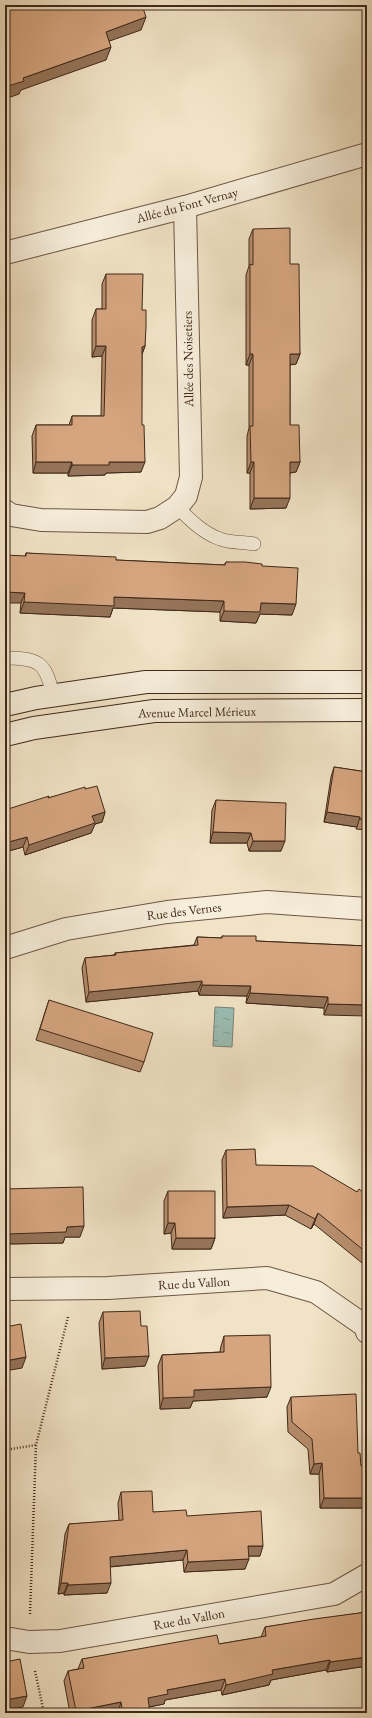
<svg xmlns="http://www.w3.org/2000/svg" width="372" height="1718" font-family="'EB Garamond',serif">
  <style>
    .water { fill: url(#water-ripples); stroke: #778277 }
    .lines { fill: none; stroke-linecap: round; stroke-linejoin: round }
    .service-casing { stroke: #6c5744; stroke-width: 14 }
    .minor-casing { stroke: #6c5744; stroke-width: 24 }
    .secondary-casing { stroke: #402819; stroke-width: 24 }
    .path { stroke: #402819; stroke-width: 2.5; stroke-dasharray: 1 2; stroke-linecap: butt }
    .service { stroke: #f6edda; stroke-width: 13 }
    .minor { stroke: #f6edda; stroke-width: 22 }
    .secondary { stroke: #f6edda; stroke-width: 22 }
    .wall { fill: #b78e6d; stroke: #402819 }
    .shaded-wall { fill: #957459; stroke: #402819 }
    .building { fill: #d5a57f; stroke: #402819 }
    .labels { text-anchor: middle; dominant-baseline: central; stroke-width: 4; stroke-linejoin: round; paint-order: stroke }
    .street-label { font-size: 13px; fill: #402819; stroke: #f6edda }
  </style>
  <defs>
    <pattern id="water-ripples" width="26" height="14" patternUnits="userSpaceOnUse"><rect width="26" height="14" fill="#9bbeb5"/><path d="M2 4q2-2 4 0t4 0M15 11q2-2 4 0t4 0" fill="none" stroke="#809a92"/></pattern>
  </defs>
  <rect width="100%" height="100%" fill="#f1e3c6"/>
  <filter id="stains"><feTurbulence type="fractalNoise" baseFrequency=".005" numOctaves="4"/><feColorMatrix values="0 0 0 0 .2 0 0 0 0 .09 0 0 0 0 .02 0 0 0 .5 -.17"/></filter>
  <radialGradient id="worn" r=".72"><stop offset=".6" stop-color="#630" stop-opacity="0"/><stop offset="1" stop-color="#630" stop-opacity=".3"/></radialGradient>
  <path class="water" d="M215,1007L234,1008L232,1047L213,1046Z"/>
  <g class="lines">
    <defs>
      <g id="service">
        <path d="M177,507C189,519 203,533 220,539C230,543 243,542 254,544"/>
        <path d="M5,658C39,658 46,662 53,696"/>
      </g>
      <g id="minor">
        <path d="M5,253L185,207L367,154"/>
        <path d="M5,511L11,515L41,520L147,522L160,518L177,507L186,496L191,477L185,207"/>
        <path d="M5,948L66,929L167,912L267,902L367,909"/>
        <path d="M5,1289L108,1288L267,1278L316,1292L365,1326L367,1332"/>
        <path d="M5,1638L29,1642L60,1641L334,1594L367,1575"/>
      </g>
      <g id="secondary">
        <path d="M5,705L36,698L146,682H367"/>
        <path d="M5,735L34,728L154,711L367,710"/>
      </g>
    </defs>
    <use href="#service" class="service-casing"/>
    <use href="#minor" class="minor-casing"/>
    <use href="#secondary" class="secondary-casing"/>
    <g class="path">
      <path d="M5,1450L36,1445"/>
      <path d="M30,1614L36,1445L68,1317"/>
      <path d="M35,1671L44,1713"/>
    </g>
    <use href="#service" class="service"/>
    <use href="#minor" class="minor"/>
    <use href="#secondary" class="secondary"/>
  </g>
  <g class="wall">
    <path d="M253,229L290,264L300,354L296,364L290,365V425L300,462L296,472L290,473L286,508L250,509V473H247V436L249,428V365H246V275L249,266V239Z"/>
    <path d="M367,248V254L365,252Z"/>
    <path d="M106,274L142,310L145,346L142,354L141,472L106,473L105,475L68,476V473H33L32,436L36,425H69L72,416H101L102,356L92,357V320L96,309H102V284Z"/>
    <path d="M367,280V296L363,291Z"/>
    <path d="M26,553L116,560L224,565L226,562L262,566L292,615L260,614L256,623L220,621V612L113,608L110,617L20,613L25,556Z"/>
    <path d="M334,767L367,772V830L356,829L357,827L324,822L331,777Z"/>
    <path d="M85,789L105,812L102,822L95,824L91,833L25,855L23,847L5,852L48,798Z"/>
    <path d="M216,800L281,851H249L247,843H210L212,810Z"/>
    <path d="M222,936L256,941L367,946L324,1015V1008L246,1003L247,996L199,995L198,991L86,1002L82,968L85,958L114,955L115,953L194,945L197,937L222,938Z"/>
    <path d="M49,1000L144,1062L140,1072L36,1040Z"/>
    <path d="M226,1150L256,1165L357,1192L367,1195V1267L314,1224L311,1229L285,1215L223,1218L222,1160Z"/>
    <path d="M5,1189L80,1237H65L63,1243L5,1244Z"/>
    <path d="M168,1191L215,1238L211,1249H172L171,1233L164,1234V1201Z"/>
    <path d="M103,1312L141,1326L145,1366L102,1369L99,1323Z"/>
    <path d="M224,1336L267,1397L193,1401L190,1408L160,1409L158,1366L162,1355L220,1352L221,1346Z"/>
    <path d="M291,1397L358,1453L361,1466L367,1465V1502L365,1508H320L319,1474H310L308,1449L288,1432L287,1407Z"/>
    <path d="M121,1492L153,1512L187,1516L260,1556H248L245,1569L184,1572L183,1560L110,1567L107,1593L64,1595V1593L58,1594L65,1534L69,1524L119,1521L118,1503Z"/>
    <path d="M367,1612V1666L327,1672L326,1670L271,1680L269,1685L222,1695L221,1690L165,1700L164,1704L149,1707L150,1713H70L64,1681L68,1671L78,1669L82,1659L219,1644L261,1637L265,1627Z"/>
  </g>
  <g class="shaded-wall">
    <path d="M146,17L141,30L101,44L106,32Z"/>
    <path d="M111,47L106,60L21,90L19,94L5,99V87L23,78Z"/>
    <path d="M96,346H106L102,356L92,357Z"/>
    <path d="M145,346L141,357L142,347Z"/>
    <path d="M250,354H253L249,365H246Z"/>
    <path d="M290,354H300L296,364L286,365Z"/>
    <path d="M36,462H72L68,473H33Z"/>
    <path d="M109,462H145L141,472L106,473L105,475L68,476L72,465Z"/>
    <path d="M251,462H254L250,473H247Z"/>
    <path d="M290,462H300L296,472L287,473Z"/>
    <path d="M254,498H290L286,508L250,509Z"/>
    <path d="M5,592L25,593L21,603H5Z"/>
    <path d="M114,597L224,601L220,612L113,608L110,617L20,613L24,602Z"/>
    <path d="M261,603L296,604L292,615L260,614L256,623L220,621L224,611Z"/>
    <path d="M105,812L102,822L95,824L91,833L25,855L29,845L92,816Z"/>
    <path d="M327,812L360,817L357,827L324,822Z"/>
    <path d="M213,832L251,833L247,843H210Z"/>
    <path d="M27,837L23,847L5,852V843Z"/>
    <path d="M253,841H285L281,851H249Z"/>
    <path d="M202,981L198,991L86,1002L89,992Z"/>
    <path d="M202,985L251,986L247,996L199,995Z"/>
    <path d="M250,993L328,997L324,1008L246,1003Z"/>
    <path d="M328,1004L367,1005V1016L324,1015Z"/>
    <path d="M289,1205L285,1215L223,1218L227,1207Z"/>
    <path d="M318,1213L314,1224L311,1229L315,1219Z"/>
    <path d="M168,1223H175L171,1233L164,1234Z"/>
    <path d="M84,1226L80,1237H65L63,1243L5,1244V1239L7,1234L67,1227Z"/>
    <path d="M176,1238H215L211,1249H172Z"/>
    <path d="M149,1356L145,1366L102,1369L105,1358Z"/>
    <path d="M26,1357L22,1368L5,1371V1361Z"/>
    <path d="M271,1387L267,1397L193,1401L190,1408L160,1409L163,1398L194,1390Z"/>
    <path d="M322,1463L319,1474H310L314,1464Z"/>
    <path d="M324,1498H367V1502L365,1508H320Z"/>
    <path d="M248,1546H263L260,1556H244Z"/>
    <path d="M187,1550L183,1560L106,1567L110,1557Z"/>
    <path d="M249,1559L245,1569L184,1572L188,1562Z"/>
    <path d="M61,1583H68L64,1593L58,1594Z"/>
    <path d="M111,1583L107,1593L64,1595L68,1585Z"/>
    <path d="M367,1657V1666L327,1672L330,1662Z"/>
    <path d="M330,1660L326,1670L271,1680L269,1685L222,1695L226,1685L272,1670Z"/>
    <path d="M225,1679L221,1690L165,1700L164,1704L144,1708L148,1698L167,1690Z"/>
    <path d="M27,1696L23,1707L5,1710V1700Z"/>
    <path d="M121,1702L118,1713H75L76,1711Z"/>
  </g>
  <g class="building">
    <path d="M5,5H142L146,17L106,32L111,47L23,78L24,81L5,87Z"/>
    <path d="M290,228V264H299L300,354H290V425H299L300,462H290V498H254V462H251L250,426H253V354H250V264L253,265V229Z"/>
    <path d="M106,274H143L142,310H146V327L145,346L142,347V425H144L145,462H109V465H72V462H36V425H72V416H104L106,346H96V309H106Z"/>
    <path d="M26,553L116,557V560L225,565L226,562H245L262,564V566L298,568L296,604L261,603L260,612L224,611V601L114,597V606L24,602L25,593L5,592V555L26,556Z"/>
    <path d="M334,767L367,772V820L360,819V817L327,812Z"/>
    <path d="M97,786L105,812L92,816L95,823L29,845L27,837L5,843V810L49,796L48,798L85,787V789Z"/>
    <path d="M216,800L286,803L285,841H253L251,833L213,832Z"/>
    <path d="M222,936H256V941L367,946V1005L328,1004V997L250,993L251,986L202,985V981L89,992L85,958L116,955L115,953L198,945L197,937L222,938Z"/>
    <path d="M49,1000L153,1033L144,1062L40,1029Z"/>
    <path d="M255,1149L256,1165L313,1166L357,1192L359,1189L367,1195V1253L318,1213L315,1219L289,1205L227,1207L226,1150Z"/>
    <path d="M83,1187L84,1226L67,1227L66,1232L7,1234V1228H5V1189Z"/>
    <path d="M168,1191H215V1238H176L175,1223H168Z"/>
    <path d="M140,1311L141,1326H147L149,1356L105,1358L103,1312Z"/>
    <path d="M21,1324L26,1357L5,1361V1327Z"/>
    <path d="M270,1335L271,1387L194,1390V1397L163,1398L162,1355L224,1352V1336Z"/>
    <path d="M356,1394L358,1453H360L361,1466L367,1465V1498H324L322,1463L314,1464L312,1439L292,1422L291,1397Z"/>
    <path d="M152,1491L153,1512L186,1510L187,1516L261,1511L263,1546H248L249,1559L188,1562L187,1550L110,1557L111,1583L68,1585V1583H61L69,1524L123,1520L121,1492Z"/>
    <path d="M5,1504L7,1505L5,1521Z"/>
    <path d="M367,1612V1657L330,1662V1660L272,1670L273,1674L226,1685L225,1679L167,1690L168,1694L148,1698L150,1713H123L121,1702L76,1711L68,1671L84,1668L82,1659L217,1635L219,1644L266,1636L265,1627L314,1619Z"/>
    <path d="M20,1659L27,1696L5,1700V1662Z"/>
  </g>
  <g class="labels">
    <g class="street-label">
      <text transform="translate(187 205) rotate(-15)">Allée du Font Vernay</text>
      <text transform="translate(188 359) rotate(-91)">Allée des Noisetiers</text>
      <text transform="translate(197 712) rotate(-1)">Avenue Marcel Mérieux</text>
      <text transform="translate(184 911) rotate(-7)">Rue des Vernes</text>
      <text transform="translate(194 1283) rotate(-3)">Rue du Vallon</text>
      <text transform="translate(189 1619) rotate(-10)">Rue du Vallon</text>
    </g>
  </g>
  <rect width="372" height="1718" fill="none" stroke="#f1e3c6" stroke-width="20"/>
  <rect x="6" y="6" width="360" height="1706" fill="none" stroke="#402819" stroke-width="2"/>
  <rect x="10" y="10" width="352" height="1698" fill="none" stroke="#402819"/>
  <rect width="100%" height="100%" filter="url(#stains)"/>
  <rect width="100%" height="100%" fill="url(#worn)"/>
</svg>
